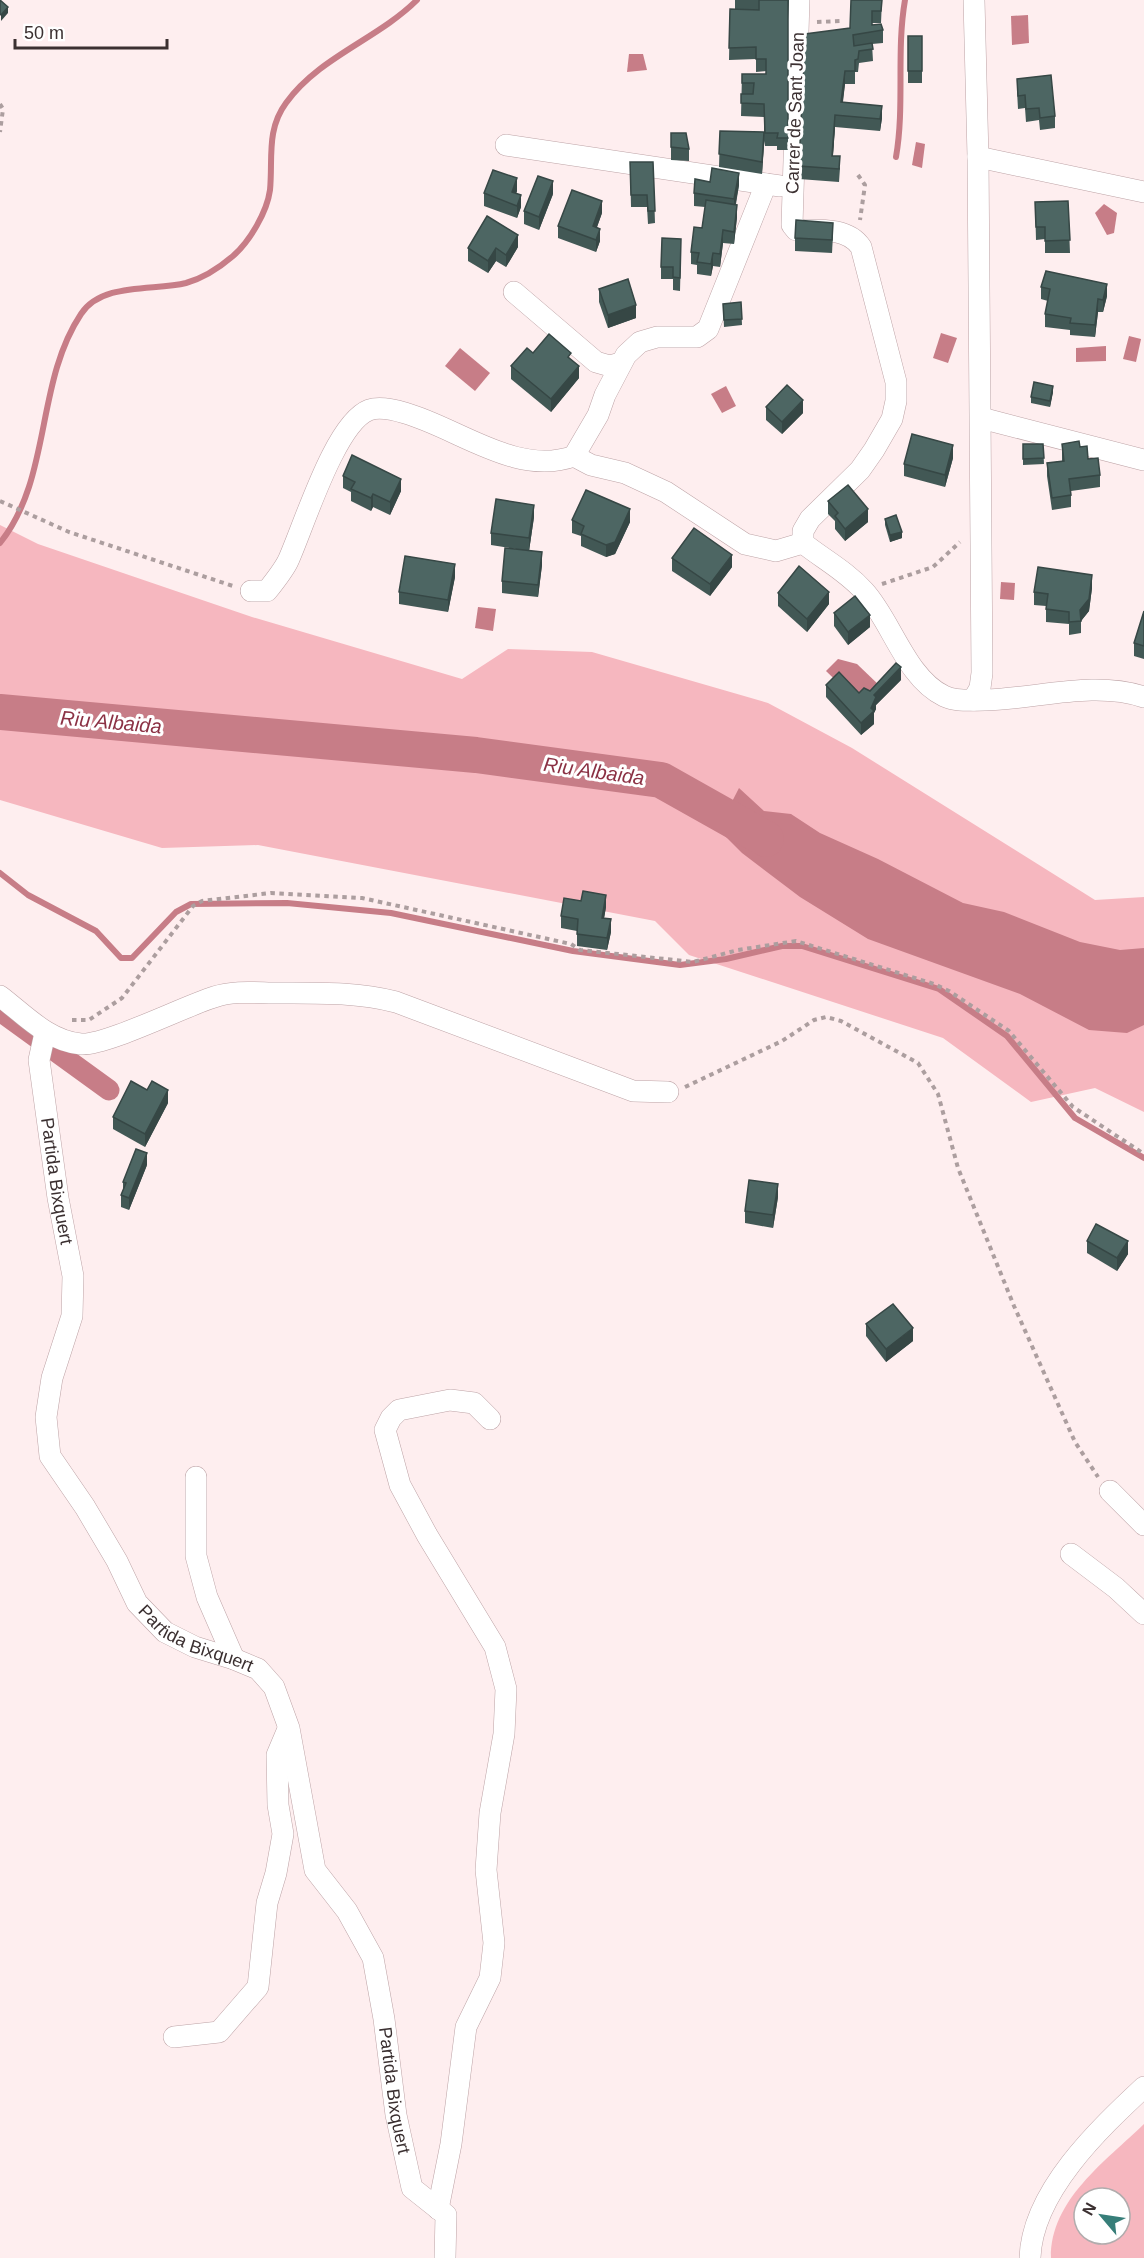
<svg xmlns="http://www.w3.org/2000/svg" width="1144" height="2258" font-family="Helvetica,sans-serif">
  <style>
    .green { fill: #f6b7bf; fill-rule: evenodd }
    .water { fill: #c77d87 }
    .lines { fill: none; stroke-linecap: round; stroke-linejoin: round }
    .stream { stroke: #c77d87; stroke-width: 6 }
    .canal { stroke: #c77d87; stroke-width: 21 }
    .river { stroke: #c77d87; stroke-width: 36 }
    .minor-casing { stroke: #bda3a6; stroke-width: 22 }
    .path { stroke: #ac9e9f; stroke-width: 4; stroke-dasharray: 4.5 4.5; stroke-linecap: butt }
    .minor { stroke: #fff; stroke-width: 21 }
    .wall { fill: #425855 }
    .shaded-wall { fill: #364745 }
    .building { fill: #4d6663; stroke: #364745; stroke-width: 1.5 }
    .labels { text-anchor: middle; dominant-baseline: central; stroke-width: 6; stroke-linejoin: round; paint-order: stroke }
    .street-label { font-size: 18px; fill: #3b3031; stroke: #fff }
    .water-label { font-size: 20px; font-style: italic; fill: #8b3144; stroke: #fff }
  </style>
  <rect width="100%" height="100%" fill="#feeeef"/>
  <g class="green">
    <path d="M0,525L38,544L252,617L462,679L508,649L592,652L768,703L852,748L1095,900L1144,897V1112L1095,1088L1031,1102L943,1038L689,955L655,921L258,845L162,848L0,800Z"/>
    <path d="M1144,2124V2258H1051C1050,2200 1106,2161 1144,2124ZM1084,2198H1120V2234H1084Z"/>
  </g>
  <g class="water">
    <path d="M1028,15L1029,43L1012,45L1011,16Z"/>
    <path d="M629,54H643L647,70L627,72Z"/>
    <path d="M916,142L925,144L922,168L912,165Z"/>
    <path d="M1104,204L1117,213L1114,233L1107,235L1095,213Z"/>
    <path d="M941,333L957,338L948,363L933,358Z"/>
    <path d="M1129,336L1141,339L1136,362L1123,359Z"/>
    <path d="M1106,346V361L1076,362V348Z"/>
    <path d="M460,348L490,373L475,391L445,366Z"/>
    <path d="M726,386L736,406L722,413L711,394Z"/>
    <path d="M1001,582L1015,583L1014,600L1000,599Z"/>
    <path d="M478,607L496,609L493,631L475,628Z"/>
    <path d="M838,659L857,664L881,687L858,702L826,671Z"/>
    <path d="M739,788L764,811L791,814L820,833L878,859L963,903L1004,912L1080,942L1120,950L1144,948V1025L1127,1033L1089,1030L1020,994L868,939L800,897L742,853L718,829Z"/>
  </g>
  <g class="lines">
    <g class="stream">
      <path d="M896,157C905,105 896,52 905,0"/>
      <path d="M0,543C52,478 35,383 81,314C102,282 154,291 186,283C204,278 219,268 233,256C250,241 267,212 270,190C273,159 266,130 286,103C319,57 378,39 417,0"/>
      <path d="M0,873L28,895L96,931L121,958H132L176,912L191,904L287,903L391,913L573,951L680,965L726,959L782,946H802L939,989L1007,1036L1075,1118L1144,1158"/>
    </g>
    <path class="canal" d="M0,1011L109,1090"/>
    <path class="river" d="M0,712L476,755L661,780L766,839"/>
    <defs>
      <g id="minor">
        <path d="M799,0L792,225L796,230C818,230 848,227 861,247L896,382V401L892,419L874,450L860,470L810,519L803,531V543C823,559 846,571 864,591C891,620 906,678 944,696C956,702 971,700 985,700C1036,699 1094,680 1144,697"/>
        <path d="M506,145L780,186"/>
        <path d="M978,157L1144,192"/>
        <path d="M514,292L596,362L610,366L620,363"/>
        <path d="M981,418L1144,460"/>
        <path d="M574,456L591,465L625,473L666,492L745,544L776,551L803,543"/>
        <path d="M251,591H267C275,581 283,571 288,561C304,526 335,423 369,410C380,406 395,410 405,413C458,428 517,477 574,456L598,415L605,395L626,355L640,342L657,337H697L708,329L766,184"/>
        <path d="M973,700L980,688L982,673L978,157L974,0"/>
        <path d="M0,996C25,1015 48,1041 81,1044C105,1046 185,1006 214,997C234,990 258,993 278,993C319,993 357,992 396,1002L633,1091L668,1092"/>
        <path id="s1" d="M45,1033L39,1060L58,1198L73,1276L72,1316L52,1378L46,1417L50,1456L85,1507L117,1561L137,1603L165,1632L195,1647L234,1659L258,1669L274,1687L289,1728L315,1870L347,1911L373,1958L384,2019L396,2115L412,2188L446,2215L445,2258"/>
        <path d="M196,1477V1556L207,1597L234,1659"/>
        <path d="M1110,1491L1144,1525"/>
        <path d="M1071,1554L1116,1588L1144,1614"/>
        <path d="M174,2037L219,2032L258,1987L267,1903L276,1873L283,1834L278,1805L277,1755L288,1729"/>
        <path d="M438,2209L451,2144L466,2027L490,1978L494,1943L486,1870L490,1813L504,1734L506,1689L495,1647L427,1535L400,1485L385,1430L391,1418L399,1410L450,1400L474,1403L490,1419"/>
        <path d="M1030,2258C1032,2192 1099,2129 1144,2087"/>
      </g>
    </defs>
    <use href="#minor" class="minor-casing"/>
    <g class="path">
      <path d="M817,22L841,21"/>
      <path d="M0,104L3,109L0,132"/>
      <path d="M858,175L865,185L860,220"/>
      <path d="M0,501L69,532L233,586"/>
      <path d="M882,584L933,567L960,542"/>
      <path d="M72,1020H89L122,998L193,906L202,901L271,893L362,898L571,944L580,950L693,962L738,950L796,941L934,984L949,991L1009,1031L1073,1107L1144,1154"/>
      <path d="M685,1087L782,1041L814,1020L826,1017L841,1021L918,1063L938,1094L958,1168L1014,1306L1075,1442L1098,1477"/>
    </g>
    <use href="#minor" class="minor"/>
  </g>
  <g class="wall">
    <path d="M735,0H789L788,20V150H777V146H765L764,141L762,174L719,167L720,131L764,132V117L741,116L742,74H766V71L756,72V59L729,60L730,9H735Z"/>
    <path d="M882,0L881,23H872V25L883,30V43L872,44L873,61L859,63L858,72H855V84H845L843,102L882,118L880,131L835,127L833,156L840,168L839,182L799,179V166L850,28Z"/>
    <rect x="908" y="36" width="14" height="47"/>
    <path d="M1017,79L1055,116V128L1040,130L1039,120L1026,122L1025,108L1018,109L1017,91Z"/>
    <path d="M671,133L689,149V161L671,160Z"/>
    <path d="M630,162H653L655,223L648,224L647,207H631Z"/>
    <path d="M739,185L736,204L737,217L734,244L723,243L720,267L713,266L711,276L697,274V265L691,264V252L702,228L705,207L694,206V193Z"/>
    <path d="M517,191L516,193L521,207L517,218L484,206V193Z"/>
    <path d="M553,194L539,230L524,224V211Z"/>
    <path d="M1068,201L1070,253H1045V239L1036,240L1035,202Z"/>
    <path d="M602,213L597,227L600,241L596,252L558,238V226Z"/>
    <path d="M833,235L832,253L795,251V238Z"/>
    <path d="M518,247L506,267L496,261L488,273L468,261V248Z"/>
    <path d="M681,251L680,291L673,290V279H661V267Z"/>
    <path d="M1041,287L1107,296L1103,312H1098L1095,337L1070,335V330L1045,327V314L1048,301L1041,299Z"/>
    <path d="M599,289L636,318L608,328L599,302Z"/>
    <path d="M741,302L742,325L724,327L723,304Z"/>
    <path d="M533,353L571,360L579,378L551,412L511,379V366Z"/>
    <path d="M1053,392L1050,407L1031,403V397Z"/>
    <path d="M766,407L803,413L782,434L766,420Z"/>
    <path d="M1023,444H1043L1044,464L1023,465Z"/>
    <path d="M1062,444L1080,447L1100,475V487L1071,491V507L1052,510L1047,476V463L1062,461Z"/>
    <path d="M953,458L945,487L904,476V464Z"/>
    <path d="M343,476L401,491L390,515L373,507L371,511L351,501V492L343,488Z"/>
    <path d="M828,501L868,522L845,541L835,529V521L828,514Z"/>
    <path d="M534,517L529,551L491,545V533Z"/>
    <path d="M885,519L902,538L890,542L885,525Z"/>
    <path d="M572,520L630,522L615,554L606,557L581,546V536L572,533Z"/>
    <path d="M672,558L732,567L710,596L672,571Z"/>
    <path d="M542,565L538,597L502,593V581Z"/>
    <path d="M455,577L448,612L399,604V592Z"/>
    <path d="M1092,588L1089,611L1081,621V633L1069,635V624L1046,622V606L1034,605V592Z"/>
    <path d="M778,593L829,604L807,632L778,606Z"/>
    <path d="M1144,611V659L1134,656V643Z"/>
    <path d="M834,613L870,627L848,645L834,626Z"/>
    <path d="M901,680L876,705V709L874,713V724L861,735L826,697V685L859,693L870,691Z"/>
    <path d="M606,907L604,918L611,932L607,950L577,946V931L561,928V916Z"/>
    <path d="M168,1103L145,1147L113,1129V1117Z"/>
    <path d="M147,1165L129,1210L121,1207V1195L123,1190V1182Z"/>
    <path d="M778,1197L773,1228L745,1223V1211Z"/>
    <path d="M1087,1241L1128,1254L1117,1271L1087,1253Z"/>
    <path d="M866,1324L913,1341L886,1362L866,1336Z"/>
  </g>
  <g class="shaded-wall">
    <path d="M8,7V13L1,21V15Z"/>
    <path d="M845,71V84L841,114V102Z"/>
    <path d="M882,106V118L880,131V119Z"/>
    <path d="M835,115V127L832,168V156Z"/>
    <path d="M764,132V145L762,174V162Z"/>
    <path d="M739,173V185L734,212V199Z"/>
    <path d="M517,178V191L512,204V192Z"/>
    <path d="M553,181V194L539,230V217Z"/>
    <path d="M521,195V207L517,218V206Z"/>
    <path d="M602,201V213L593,238V226Z"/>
    <path d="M737,205V217L734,244V232Z"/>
    <path d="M600,229V241L596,252V240Z"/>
    <path d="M723,230V243L720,267V254Z"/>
    <path d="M518,235V247L506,267V255Z"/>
    <path d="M496,248V261L488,273V261Z"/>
    <path d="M713,253V266L711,276V264Z"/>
    <path d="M1107,284V296L1103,312V300Z"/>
    <path d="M1098,299V312L1095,337V325Z"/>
    <path d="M636,305V318L608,328V315Z"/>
    <path d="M579,366V378L551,412V399Z"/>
    <path d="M1053,386V392L1050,407V401Z"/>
    <path d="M803,400V413L782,434V422Z"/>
    <path d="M953,445V458L945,487V475Z"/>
    <path d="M401,479V491L390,515V502Z"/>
    <path d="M373,494V507L371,511V498Z"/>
    <path d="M534,505V517L529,551V538Z"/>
    <path d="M630,509V522L615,554L606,557V545Z"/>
    <path d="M868,509V522L845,541V529Z"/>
    <path d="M902,532V538L890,542V535Z"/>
    <path d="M542,552V565L538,597V585Z"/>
    <path d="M732,555V567L710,596V584Z"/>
    <path d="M455,564V577L448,612V600Z"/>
    <path d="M1092,575V588L1089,611L1081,621L1080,610Z"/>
    <path d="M829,592V604L807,632V619Z"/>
    <path d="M870,615V627L848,645V632Z"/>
    <path d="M901,667V680L876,705V709L874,713V724L861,735V723L871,708L874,695Z"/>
    <path d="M606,895V907L602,930V918Z"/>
    <path d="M611,919V932L607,950V938Z"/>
    <path d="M168,1090V1103L145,1147V1134Z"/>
    <path d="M147,1153V1165L129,1210V1198Z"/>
    <path d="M778,1184V1197L773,1228V1215Z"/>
    <path d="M1128,1241V1254L1117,1271V1258Z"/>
    <path d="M913,1328V1341L886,1362V1349Z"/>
  </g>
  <g class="building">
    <path d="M0,0L8,7L1,15L0,14Z"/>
    <path d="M759,0H788V138H777L778,133H765L764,104L741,103V94H753L754,83H742V74H766V59H756V47L729,48L730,9L759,10Z"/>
    <path d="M851,0H882L881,11H872V25L881,24L883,30L853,35L854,46L872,43L873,49L859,51L858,59L855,60V71H845L841,102L882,106L880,119L835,115L832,156H840L839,169L799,166L805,34L850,28Z"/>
    <rect x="908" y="36" width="14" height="35"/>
    <path d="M1051,75L1055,116L1040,118L1039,108L1026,109L1025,95L1018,96L1017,79Z"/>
    <path d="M720,131L764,132L762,162L719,154Z"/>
    <path d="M671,133H686L689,149L671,147Z"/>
    <path d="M630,162H653L655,211H648L647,195H631Z"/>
    <path d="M712,168L739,173L734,199L694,193L695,179L710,182Z"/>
    <path d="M493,170L517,178L512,192L521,195L517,206L484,193Z"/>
    <path d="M538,176L553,181L539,217L524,211Z"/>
    <path d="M572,190L602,201L593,226L600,229L596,240L558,226Z"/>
    <path d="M706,200L737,205L734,232L723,230L720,254L713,253L711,264L697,262L699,253L691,252L694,227L702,228Z"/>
    <path d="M1068,201L1070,240L1045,241V227H1036L1035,202Z"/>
    <path d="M487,216L518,235L506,255L496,248L488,261L468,248Z"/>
    <path d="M796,220L833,223L832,240L795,238Z"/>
    <path d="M662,238L681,239L680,278L673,277V267H661Z"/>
    <path d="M1046,271L1107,284L1103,300L1098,299L1095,325L1070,323L1071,318L1045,314L1050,289L1041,287Z"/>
    <path d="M628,279L636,305L608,315L599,289Z"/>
    <path d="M741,302L742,319L724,320L723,304Z"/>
    <path d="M549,334L571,353L568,357L579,366L551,399L511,366L527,348L533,353Z"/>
    <path d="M1034,382L1053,386L1050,401L1031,397Z"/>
    <path d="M787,385L803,400L782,422L766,407Z"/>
    <path d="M912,434L953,445L945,475L904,464Z"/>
    <path d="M1079,441L1080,447L1087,446L1088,459L1098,458L1100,475L1069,479L1071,495L1052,498L1047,463L1064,461L1062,444Z"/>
    <path d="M1023,444H1043L1044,458L1023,459Z"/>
    <path d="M352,455L401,479L390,502L373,494L371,498L351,489L355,482L343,476Z"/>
    <path d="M848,485L868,509L845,529L835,516L838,513L828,501Z"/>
    <path d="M586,490L630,509L615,542L606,545L581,534L584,526L572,520Z"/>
    <path d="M496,499L534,505L529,538L491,533Z"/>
    <path d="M896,515L902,532L890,535L885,519Z"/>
    <path d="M694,528L732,555L710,584L672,558Z"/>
    <path d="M505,548L542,552L538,585L502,581Z"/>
    <path d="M405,556L455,564L448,600L399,592Z"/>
    <path d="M799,566L829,592L807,619L778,593Z"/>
    <path d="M1038,567L1092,575L1089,599L1080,610L1081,621L1069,622V612L1046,609L1048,594L1034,592Z"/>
    <path d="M855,596L870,615L848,632L834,613Z"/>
    <path d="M1144,611V646L1134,643Z"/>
    <path d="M896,663L901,667L874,695L876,697L871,708L874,711L861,723L826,685L839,672L859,693L864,688L870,691Z"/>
    <path d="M583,891L606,895L602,918L611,919L607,938L577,934L578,919L561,916L564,898L581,901Z"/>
    <path d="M131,1081L147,1090L152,1081L168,1090L145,1134L113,1117Z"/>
    <path d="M136,1149L147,1153L129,1198L121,1195L126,1183L123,1182Z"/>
    <path d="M749,1180L778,1184L773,1215L745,1211Z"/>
    <path d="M1096,1224L1128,1241L1117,1258L1087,1241Z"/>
    <path d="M893,1304L913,1328L886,1349L866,1324Z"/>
  </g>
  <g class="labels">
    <g class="street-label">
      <text transform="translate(795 113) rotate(-88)">Carrer de Sant Joan</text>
      <text stroke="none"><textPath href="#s1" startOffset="150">Partida Bixquert</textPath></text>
      <text stroke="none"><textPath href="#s1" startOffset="672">Partida Bixquert</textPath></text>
      <text stroke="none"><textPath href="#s1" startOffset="1194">Partida Bixquert</textPath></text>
    </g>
    <g class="water-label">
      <text transform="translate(111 722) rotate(5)">Riu Albaida</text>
      <text transform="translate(594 771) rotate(8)">Riu Albaida</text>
    </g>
  </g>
  <g transform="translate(1102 2216) rotate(299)"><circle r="28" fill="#ffffff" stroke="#b1acad" stroke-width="1.5"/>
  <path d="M0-4.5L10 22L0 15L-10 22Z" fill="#377e79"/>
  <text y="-9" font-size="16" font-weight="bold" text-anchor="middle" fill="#3b3031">N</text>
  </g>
  <path d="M15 39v9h152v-9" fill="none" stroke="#3b3031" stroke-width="3"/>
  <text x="24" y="39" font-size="18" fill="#3b3031" stroke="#ffffff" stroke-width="4.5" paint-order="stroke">50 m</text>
</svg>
